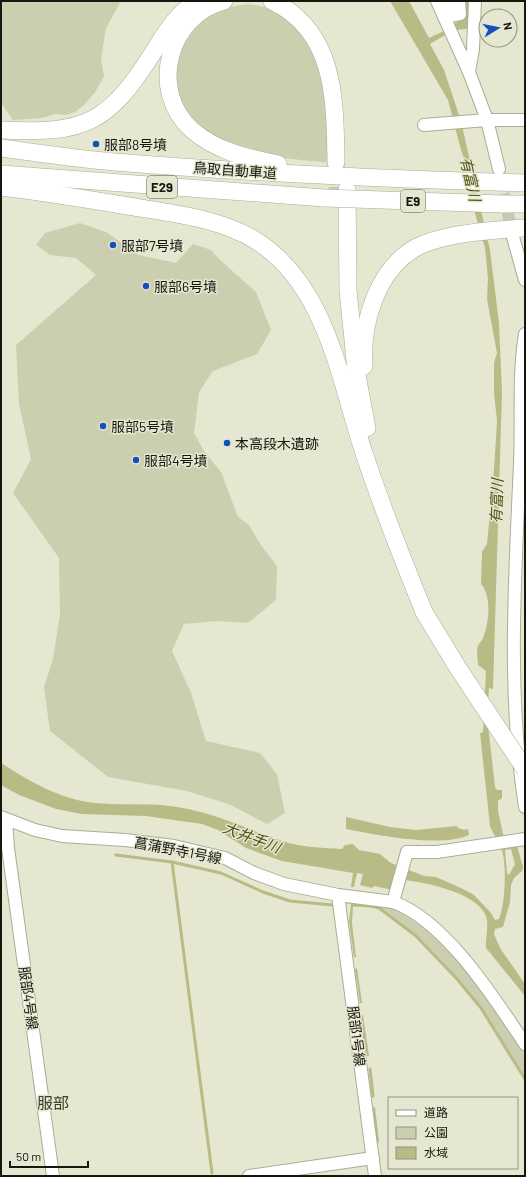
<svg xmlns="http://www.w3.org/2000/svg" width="526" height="1177" font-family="Barlow,'Noto Sans JP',sans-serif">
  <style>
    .green { fill: #cccfaf }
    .water { fill: #b8bb86; fill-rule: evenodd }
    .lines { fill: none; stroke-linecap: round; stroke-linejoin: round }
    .stream { stroke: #b8bb86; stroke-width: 3 }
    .minor-tunnel { stroke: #c6c8b3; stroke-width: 12; stroke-dasharray: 12 6; stroke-linecap: butt }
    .highway-tunnel { stroke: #c6c8b3; stroke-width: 17; stroke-dasharray: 17 8; stroke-linecap: butt }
    .minor-casing { stroke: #abad97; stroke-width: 14 }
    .highway-casing { stroke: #abad97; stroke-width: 18 }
    .minor { stroke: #fff; stroke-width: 12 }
    .highway { stroke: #fff; stroke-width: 17 }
    .highway-bridge-casing { stroke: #abad97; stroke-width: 18; stroke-linecap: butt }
    .highway-bridge { stroke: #fff; stroke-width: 17 }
    .poi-dot { fill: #1450bb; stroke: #e5e7d0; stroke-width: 1.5 }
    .labels { text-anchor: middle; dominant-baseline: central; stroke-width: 3; stroke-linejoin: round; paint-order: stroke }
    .shield { fill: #e5e7d0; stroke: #555549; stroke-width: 1 }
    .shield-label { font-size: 13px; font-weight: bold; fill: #17170f }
    .poi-label { font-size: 14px; fill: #17170f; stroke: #e5e7d0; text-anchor: start }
    .street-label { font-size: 14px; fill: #17170f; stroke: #e5e7d0 }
    .water-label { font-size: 15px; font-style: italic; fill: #4f5113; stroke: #e5e7d0 }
    .quarter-label { font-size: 16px; fill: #3e3f2c; stroke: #e5e7d0 }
  </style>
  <rect width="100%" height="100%" fill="#e5e7d0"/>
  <g class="green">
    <path d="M1,1H121L106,28L101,60L104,76L96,91L84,105L75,112L66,115L55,114L42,118L13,120L1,103Z"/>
    <path d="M248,4L266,7L283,14L298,27L321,66L331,163L282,158L246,150L217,140L190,119L176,89V55L192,28L214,12L229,7Z"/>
    <path d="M80,223L106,232L139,255L176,263L193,244L211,250L220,260L256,292L271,330L257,354L213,371L199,392L194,433L204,451L221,472L238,517L249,525L260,544L277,566L276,600L248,623L218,621L184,624L172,651L191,693L206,741L260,753L277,774L285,813L267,824L231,805L187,791L108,777L50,731L44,687L53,659L60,614L59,558L13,493L31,459L19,404L16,345L96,275L76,258L50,255L36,245L45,233Z"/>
    <path d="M347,900L399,907L450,949L525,1050V1076C489,1020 454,964 400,923C393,918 386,910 378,907C367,903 355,904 344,903Z"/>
  </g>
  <g class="water">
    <path d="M390,1H409L429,38L444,31L445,35L430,44L444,70L461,121L490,250L499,323L502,392L493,689L489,688L487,716L495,787L497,790H502V798L498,801V811L504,838L517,846L523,867L522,871L514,878L511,885L510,902L503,927L495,929L494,934L500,948L525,984V996L486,948C485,938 490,924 485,914C474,892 427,883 405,880L393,890L374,886L372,888L360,885L363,874L357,873L354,887H351L353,873L282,861L246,848L218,830L202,824L146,816L82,814L56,809L19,795L1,785V763C31,782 59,799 95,803C125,806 154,802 183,808C218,814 249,830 282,841C301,847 322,848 342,849L345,845L353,844L359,850L380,854L391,863L424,876L436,877L463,889L474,895L491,913L495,920L499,919C505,905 507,866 502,851C500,843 493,834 490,826L480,733L483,732L486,671L478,665C478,659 476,651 478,646C479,643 482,641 483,638C489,624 492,596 481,584L482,552L487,544L494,470L497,421L494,393V363L497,353L487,299L488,278L485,248L472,203L468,169L461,150L448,100ZM511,849L515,864L509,875L507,873L505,850Z"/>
    <path d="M462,1H471L470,24L466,29L455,30L453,25L460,20Z"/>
    <path d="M346,817L390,827L416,830L457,826L458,828L464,830L468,829L469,835C441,848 377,835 346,829Z"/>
    <path d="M351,905L353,906L352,923L356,957H354L349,921Z"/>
    <path d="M357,968L362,1003H360L355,969Z"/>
    <path d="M363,1015L369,1056H366L361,1016Z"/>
    <path d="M375,1107L379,1142L377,1143L372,1108Z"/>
  </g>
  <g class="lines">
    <g class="stream">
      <path d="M116,855L172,862L221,873L263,892L290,901L332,905"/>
      <path d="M172,862L212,1173"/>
      <path d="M352,905L370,906L379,908L416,936L457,979L481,1008L525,1079"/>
      <path d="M370,1069L373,1096"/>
    </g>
    <path class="minor-tunnel" d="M500,176L513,237"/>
    <path class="highway-tunnel" d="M336,162L337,190"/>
    <defs>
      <g id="minor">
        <path d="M437,1L469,72"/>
        <path d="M449,1L451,15"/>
        <path d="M475,1L473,49L469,72L487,120L499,169"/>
        <path d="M444,17L460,14L459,1"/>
        <path d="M424,125L487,120H525"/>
        <path d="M513,237L525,280"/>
        <path d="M525,334C518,376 522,420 520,463C515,577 507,693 525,807"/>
        <path d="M1,817L35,830L62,836L125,840L174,846L225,858L254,873L284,884L338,895L393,902L407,852H437L525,839"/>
        <path d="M6,820L8,848L53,1176"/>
        <path d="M338,895L375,1176"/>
        <path d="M393,902C445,920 495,999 525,1044"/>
        <path d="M249,1176L373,1158"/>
      </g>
      <g id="highway">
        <path d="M224,1C168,15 148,91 192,130C216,151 247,158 278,164"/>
        <path d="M272,1C336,31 335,101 336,162"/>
        <path d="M1,130C86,134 108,124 154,51C166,32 177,13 197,1"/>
        <path d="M1,148C39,153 77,159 115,162C251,173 388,179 525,183"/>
        <path d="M1,174L324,198"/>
        <path d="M1,187C44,192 86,199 128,206C170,213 219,218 255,240C326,284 339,377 363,450C381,505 402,558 424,612"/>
        <path d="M347,190L348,290L356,370L367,428"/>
        <path d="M502,204H525"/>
        <path d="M364,366C361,323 377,269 417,247C445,233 494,230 525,228"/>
      </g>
    </defs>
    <use href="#minor" class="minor-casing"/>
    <use href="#highway" class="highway-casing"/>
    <use href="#minor" class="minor"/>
    <use href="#highway" class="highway"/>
    <defs>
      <g id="highway-bridge">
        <path d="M324,198L502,204"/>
        <path d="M424,612L458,668L525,769"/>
      </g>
    </defs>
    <use href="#highway-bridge" class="highway-bridge-casing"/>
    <use href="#highway-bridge" class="highway-bridge"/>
  </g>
  <g class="poi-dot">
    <circle cx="96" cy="144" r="4"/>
    <circle cx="113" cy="245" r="4"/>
    <circle cx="146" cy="286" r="4"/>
    <circle cx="103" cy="426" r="4"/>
    <circle cx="227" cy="443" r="4"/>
    <circle cx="136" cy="460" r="4"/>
  </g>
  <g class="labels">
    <g class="shield">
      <rect x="147" y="176" width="30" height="22" rx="3"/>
      <rect x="401" y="190" width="24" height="22" rx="3"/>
    </g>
    <g class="shield-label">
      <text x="162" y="187">E29</text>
      <text x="413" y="201">E9</text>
    </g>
    <g class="poi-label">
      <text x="104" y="144">服部8号墳</text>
      <text x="121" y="245">服部7号墳</text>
      <text x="154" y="286">服部6号墳</text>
      <text x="111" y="426">服部5号墳</text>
      <text x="235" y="443">本高段木遺跡</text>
      <text x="144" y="460">服部4号墳</text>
    </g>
    <g class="street-label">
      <text transform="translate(235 170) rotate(4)">鳥取自動車道</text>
      <text transform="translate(178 850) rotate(11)">菖蒲野寺1号線</text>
      <text transform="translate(29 998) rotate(82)">服部4号線</text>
      <text transform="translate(357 1036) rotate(83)">服部1号線</text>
    </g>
    <g class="water-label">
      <text transform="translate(471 179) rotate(77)">有富川</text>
      <text transform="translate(496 501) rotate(-88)">有富川</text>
      <text transform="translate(252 837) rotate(21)">大井手川</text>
    </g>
    <g class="quarter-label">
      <text x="53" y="1102">服部</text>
    </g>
  </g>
  <rect width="526" height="1177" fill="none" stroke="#17170f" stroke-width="4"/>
  <rect x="388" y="1097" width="130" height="72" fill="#e5e7d0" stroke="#939483"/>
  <rect x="396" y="1110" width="20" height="6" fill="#ffffff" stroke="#939483"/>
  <text x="424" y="1117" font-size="12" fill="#17170f">道路</text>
  <rect x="396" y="1127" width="20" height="12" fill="#cccfaf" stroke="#939483"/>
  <text x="424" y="1137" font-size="12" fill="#17170f">公園</text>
  <rect x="396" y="1147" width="20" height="12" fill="#b8bb86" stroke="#939483"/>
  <text x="424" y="1157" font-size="12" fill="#17170f">水域</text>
  <g transform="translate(498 28) rotate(80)"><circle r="19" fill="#e5e7d0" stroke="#939483"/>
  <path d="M0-3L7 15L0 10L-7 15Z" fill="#1450bb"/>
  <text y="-6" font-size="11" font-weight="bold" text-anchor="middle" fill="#17170f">N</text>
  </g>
  <path d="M10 1161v6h78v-6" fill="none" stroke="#17170f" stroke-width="2"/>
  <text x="16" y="1161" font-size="12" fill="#17170f" stroke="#e5e7d0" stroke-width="3" paint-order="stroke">50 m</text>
</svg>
